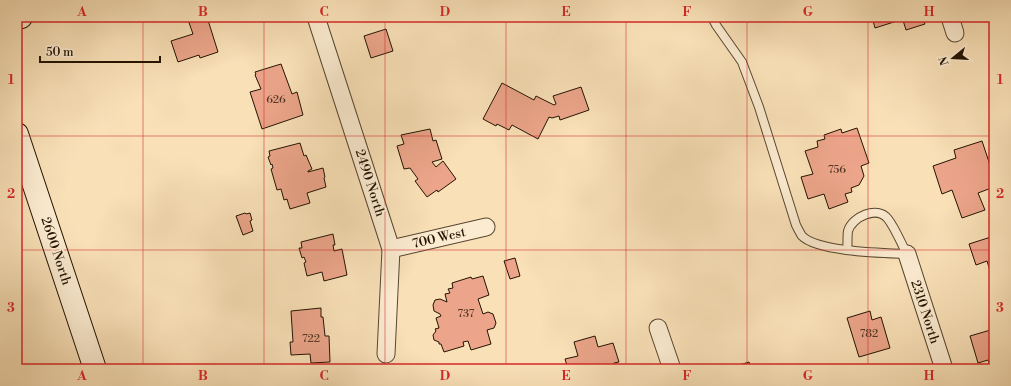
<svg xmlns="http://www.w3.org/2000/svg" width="1011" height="386" font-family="'Libre Bodoni',serif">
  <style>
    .building { fill: #eca58a; stroke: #231302 }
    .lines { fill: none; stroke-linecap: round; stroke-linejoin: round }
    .lane-casing { stroke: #58462f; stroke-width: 10 }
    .street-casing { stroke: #58462f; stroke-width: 19 }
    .secondary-casing { stroke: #231302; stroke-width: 24 }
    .lane { stroke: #fbebd0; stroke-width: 8 }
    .street { stroke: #fbebd0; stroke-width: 17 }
    .secondary { stroke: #fbebd0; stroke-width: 22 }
    .grid { fill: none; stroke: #d62828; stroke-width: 1; stroke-opacity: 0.55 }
    .labels { text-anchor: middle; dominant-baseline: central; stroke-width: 3.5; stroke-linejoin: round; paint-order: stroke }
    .number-label { font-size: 11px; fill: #553824 }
    .street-label { font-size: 13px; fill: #231302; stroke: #fbebd0 }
    .neatline { fill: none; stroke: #d62828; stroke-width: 1.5 }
    .grid-label { font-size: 13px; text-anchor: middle; font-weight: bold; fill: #d62828 }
  </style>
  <rect width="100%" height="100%" fill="#f9e0b7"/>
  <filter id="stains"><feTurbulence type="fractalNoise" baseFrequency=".005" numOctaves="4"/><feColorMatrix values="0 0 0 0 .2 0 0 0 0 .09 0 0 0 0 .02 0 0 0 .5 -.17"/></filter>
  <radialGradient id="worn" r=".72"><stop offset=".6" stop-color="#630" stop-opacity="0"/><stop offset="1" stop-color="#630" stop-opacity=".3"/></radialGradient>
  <g class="building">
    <path d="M187,17H207L218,52L200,58L199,55L178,62L171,41L193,34Z"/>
    <path d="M872,17H898L896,18L897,21L875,28Z"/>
    <path d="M902,17H922L925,24L906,30Z"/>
    <path d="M386,29L393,51L371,58L364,36Z"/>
    <path d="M281,64L292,94L297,92L303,115L262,129L250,92L261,89L255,75L256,74L255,72Z"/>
    <path d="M502,83L534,100L536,96L554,105L556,104L553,96L581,87L589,110L560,120L559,116L552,118L549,117L538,139L512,125L509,130L497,124L496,126L483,119Z"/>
    <path d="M857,128L869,163L861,166L864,176L859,185L851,188L852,192L845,194L848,202L829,209L824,194L808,199L801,177L813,174L805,151L818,147L817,141L825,139L824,135L841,129L842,133Z"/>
    <path d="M430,129L433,141L436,140L442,159L432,162L436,167L443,161L456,179L438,192L437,190L427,197L415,181L418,179L410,168L404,169L397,146L404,144L401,135Z"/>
    <path d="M982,141L994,177H992L994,187L978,193L985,210L962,218L952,190L942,194L933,166L956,158L954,150Z"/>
    <path d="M300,143L304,156L306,155L312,169L308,171V172L323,168L325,177L324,178L326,187L307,193L310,203L290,209L287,199L284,200L281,189L277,190L271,169L273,168L272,164L271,165L268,157L270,156L269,151Z"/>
    <path d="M245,213L246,214L250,213L252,220L250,221L253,231L243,235L236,216Z"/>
    <path d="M333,234L335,245H333L334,251L342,249L347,275L324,281L322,272L307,276L304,263L306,262L304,257L302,258L299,248H302L301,242Z"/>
    <path d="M994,236V283L987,261L976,265L969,244Z"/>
    <path d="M515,258L520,276L510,279L504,261Z"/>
    <path d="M483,276L489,295L478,299L483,314L488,312L493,314L496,323L494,328L487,330L491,344L471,350L468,341L463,342L464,346L444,352L441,344H439V342L434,340L433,335L436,331L435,329L439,328L436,318L441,316L440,314L434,311L433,305L435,300L440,299L447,302L445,294L450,293L448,289L453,288L452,283L471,277L472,279Z"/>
    <path d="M321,308V317H323L325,336H329L330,362L311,363L310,354L291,355L290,342H293L291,311Z"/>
    <path d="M870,311L872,320L881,317L890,348L859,357L847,318Z"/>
    <path d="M994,329V369H991L988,360L978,363L970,336Z"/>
    <path d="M595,336L598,347L613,343L619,362L614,363L615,369H568L565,359L578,356L574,342Z"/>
    <path d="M749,362L752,369H731L730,368Z"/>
  </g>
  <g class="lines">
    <defs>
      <g id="lane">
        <path d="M712,17L716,25L742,62L759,107L796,225C798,229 800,233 802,236C818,252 884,253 907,254"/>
        <path d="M847,250C848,244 847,237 848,231C852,217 877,205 888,219C895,228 901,243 907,254"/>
      </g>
      <g id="street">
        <path d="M316,17L391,249L386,354"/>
        <path d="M950,17L955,33"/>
        <path d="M391,249L486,227"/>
        <path d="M907,254L944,369"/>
        <path d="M658,328L672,369"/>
      </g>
      <g id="secondary">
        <path d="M17,18L21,17"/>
        <path d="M17,134L95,369"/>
      </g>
    </defs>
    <use href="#lane" class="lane-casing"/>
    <use href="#street" class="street-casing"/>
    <use href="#secondary" class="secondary-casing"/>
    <use href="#lane" class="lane"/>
    <use href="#street" class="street"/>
    <use href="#secondary" class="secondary"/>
  </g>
  <path class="grid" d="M143,17V369M264,17V369M385,17V369M506,17V369M626,17V369M747,17V369M868,17V369M17,136H994M17,250H994"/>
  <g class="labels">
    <g class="number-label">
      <text x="276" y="100">626</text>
      <text x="837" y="170">756</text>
      <text x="466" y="314">737</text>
      <text x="869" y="334">782</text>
      <text x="311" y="339">722</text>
    </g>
    <g class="street-label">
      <text transform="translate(370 183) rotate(72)">2490 North</text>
      <text transform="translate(439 238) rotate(-13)">700 West</text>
      <text transform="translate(56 251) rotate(72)">2600 North</text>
      <text transform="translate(925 312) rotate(72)">2310 North</text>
    </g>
  </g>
  <rect width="1011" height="386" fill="none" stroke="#f9e0b7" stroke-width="44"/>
  <g transform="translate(953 58) rotate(252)" stroke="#fbebd0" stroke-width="3" paint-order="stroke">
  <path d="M0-3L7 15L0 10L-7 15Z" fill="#231302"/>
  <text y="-6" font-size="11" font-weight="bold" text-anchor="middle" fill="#231302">N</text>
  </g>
  <path d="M40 56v6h120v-6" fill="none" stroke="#231302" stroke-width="2"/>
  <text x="46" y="56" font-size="12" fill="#231302" stroke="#fbebd0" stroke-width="3" paint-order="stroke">50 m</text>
  <rect x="22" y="22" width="967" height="342" class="neatline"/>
  <g class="grid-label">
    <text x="82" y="16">A</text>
    <text x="203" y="16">B</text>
    <text x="324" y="16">C</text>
    <text x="445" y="16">D</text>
    <text x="566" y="16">E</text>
    <text x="687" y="16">F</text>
    <text x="808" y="16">G</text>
    <text x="929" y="16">H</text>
    <text x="11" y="84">1</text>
    <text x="1000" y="84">1</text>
    <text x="11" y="198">2</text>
    <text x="1000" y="198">2</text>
    <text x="11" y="312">3</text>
    <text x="1000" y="312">3</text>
    <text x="82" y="380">A</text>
    <text x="203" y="380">B</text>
    <text x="324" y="380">C</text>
    <text x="445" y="380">D</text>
    <text x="566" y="380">E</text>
    <text x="687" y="380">F</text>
    <text x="808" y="380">G</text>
    <text x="929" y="380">H</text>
  </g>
  <rect width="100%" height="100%" filter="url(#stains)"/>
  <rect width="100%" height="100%" fill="url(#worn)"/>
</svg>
